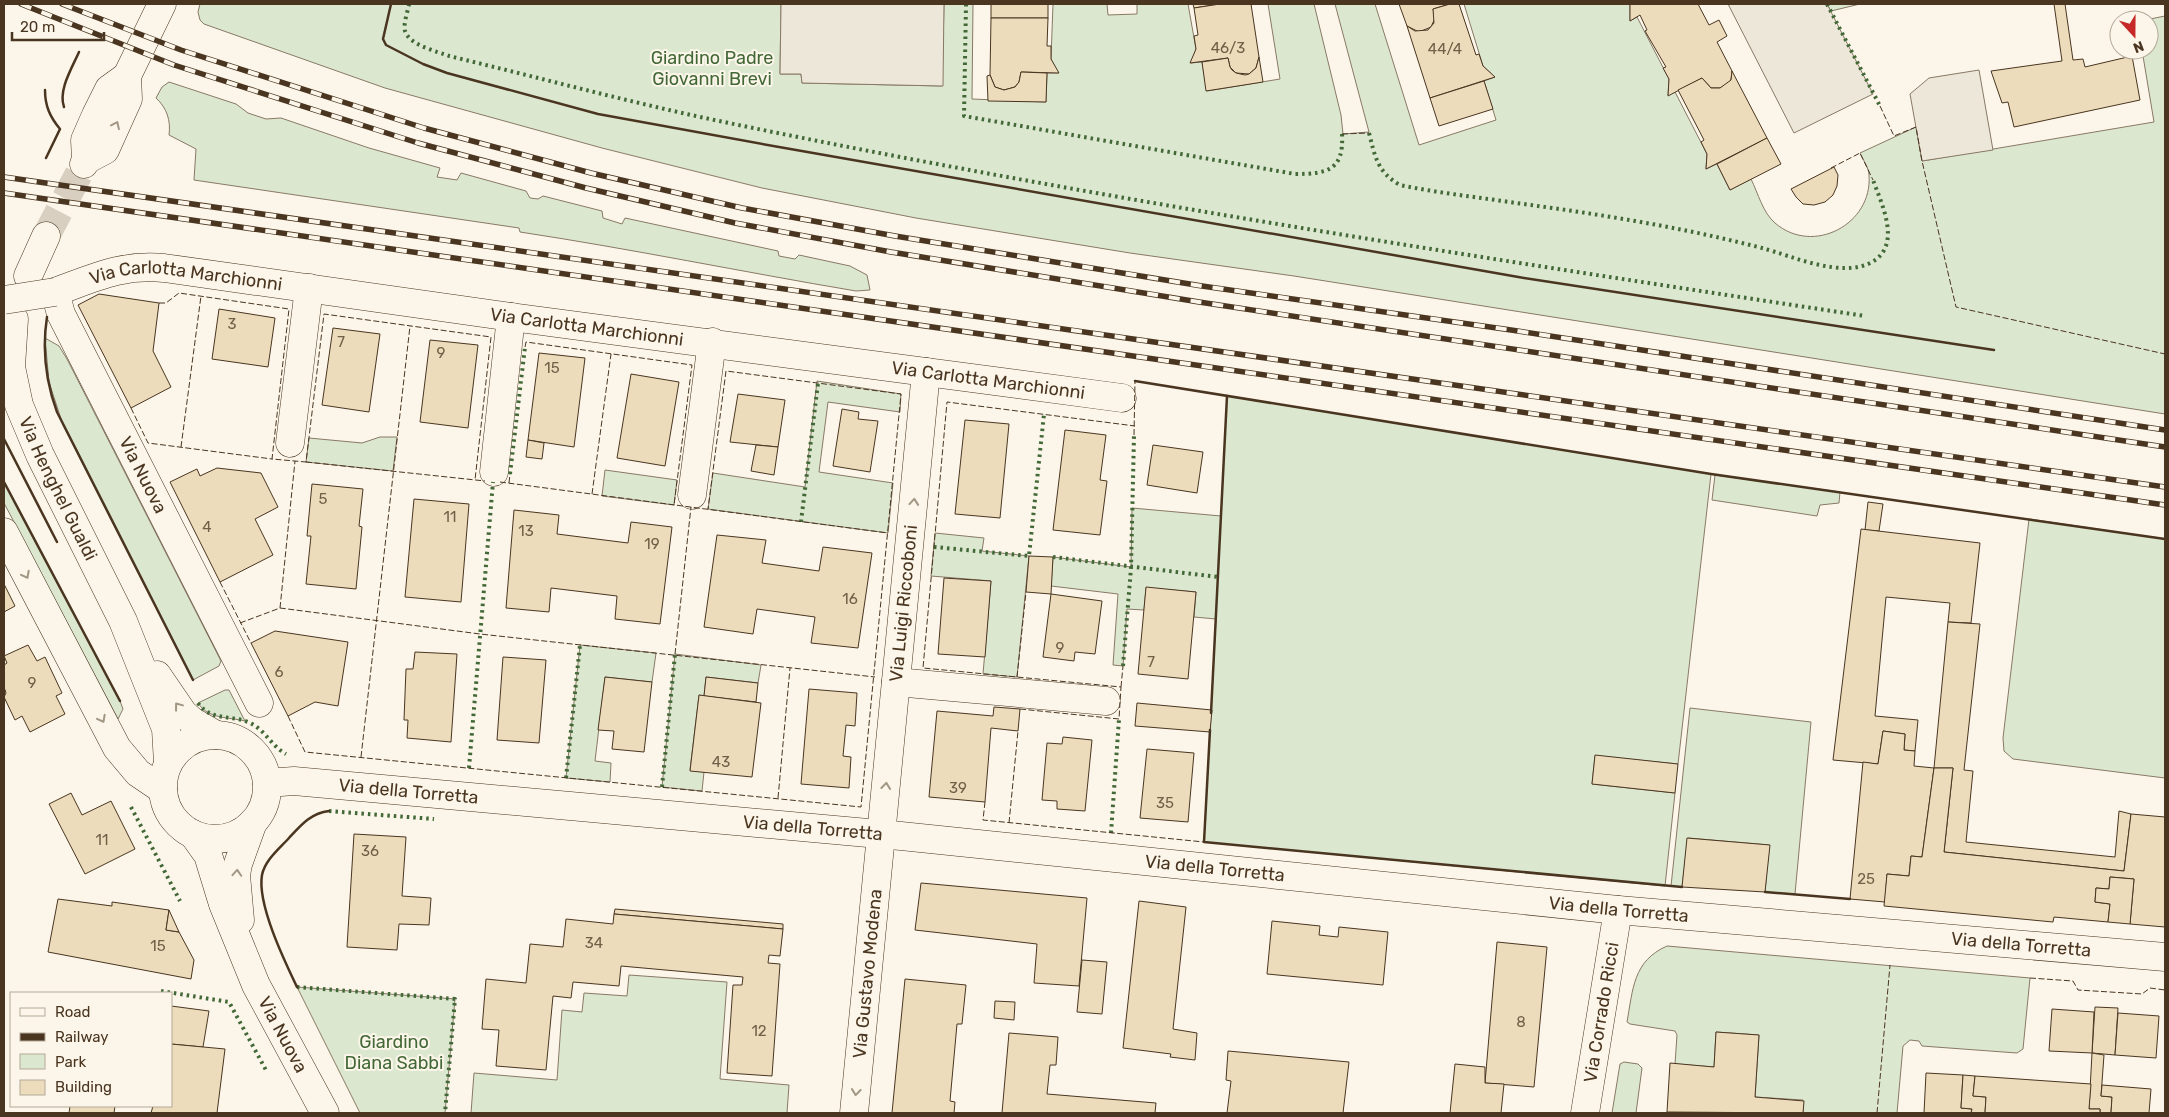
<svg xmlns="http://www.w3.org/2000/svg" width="2169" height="1117" font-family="Rubik,sans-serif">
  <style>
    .green { fill: #dce7d0; stroke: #887966 }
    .parking { fill: #ede7d9; stroke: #887966 }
    .building { fill: #ecdcbc; stroke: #4a3520 }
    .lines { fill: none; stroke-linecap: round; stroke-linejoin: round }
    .major-tunnel { stroke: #d8cfc1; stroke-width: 28; stroke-dasharray: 28 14; stroke-linecap: butt }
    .minor-casing { stroke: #4a3520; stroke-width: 29 }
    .major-casing { stroke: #4a3520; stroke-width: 29 }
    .minor { stroke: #fbf6e9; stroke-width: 28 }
    .major { stroke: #fbf6e9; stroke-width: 28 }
    .rail-casing { stroke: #4a3520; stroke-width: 5.5 }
    .rail { stroke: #fbf6e9; stroke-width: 4; stroke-dasharray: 11; stroke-linecap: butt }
    .minor-bridge-casing { stroke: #4a3520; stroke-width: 29; stroke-linecap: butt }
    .minor-bridge { stroke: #fbf6e9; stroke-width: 28 }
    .hedge { stroke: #436837; stroke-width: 4; stroke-dasharray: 2.5 4; stroke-linecap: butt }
    .fence { stroke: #4a3520; stroke-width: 1; stroke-dasharray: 6 2.5; stroke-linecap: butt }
    .wall { stroke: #4a3520; stroke-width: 2.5 }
    .oneway { stroke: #a29684 }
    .labels { text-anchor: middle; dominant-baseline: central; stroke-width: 4; stroke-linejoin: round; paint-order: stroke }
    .number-label { font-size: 15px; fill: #725f47 }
    .park-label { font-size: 18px; fill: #436837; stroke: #fbf6e9 }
    .street-label { font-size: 18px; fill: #4a3520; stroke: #fbf6e9 }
  </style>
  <rect width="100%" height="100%" fill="#fbf6e9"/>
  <g class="green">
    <path d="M200,4H781L780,74H801L802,83L942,86L944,4H973L972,99L1046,102L1047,73H1058L1051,59L1053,4H1107L1108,15L1137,14V4H1188L1196,49L1191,63L1202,62L1207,91L1280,79L1268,4H1314L1341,115L1343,134L1369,132L1335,4H1375L1419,145L1496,120L1484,81L1495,77L1483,66L1464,4H1630V21L1637,17L1669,79L1668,95L1675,92L1707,154L1706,169L1717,164L1730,190L1751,179C1758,193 1763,213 1775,223C1813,256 1873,224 1869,175C1869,168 1863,160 1860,153L1916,127L1922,161L2154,122L2142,50H2149V20H2145L2165,16V414L1294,276L1130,253L916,218L762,188L602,148L385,88L204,24L200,20L198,12Z"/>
    <path d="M1827,4H1860L1831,11Z"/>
    <path d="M169,82L236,104L248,113L266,119L281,118L369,148L440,168L437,177L457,180L461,173L526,191L530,198L538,199L543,196L602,211L603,218L622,224L625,218L778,251L779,256L795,259L799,255L850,266L867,275L870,290L856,291C743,272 632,249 520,232L519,228L194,180L196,149L169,135C171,121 167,108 156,98L162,87Z"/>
    <path d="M45,338L59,346L67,359L221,661L219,666L193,680L63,425L49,382Z"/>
    <path d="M817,381L901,394L900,412L828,402L819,472L893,483L888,533L708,509L713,473L805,487Z"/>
    <path d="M1227,396L1711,474L1678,764L1595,756L1592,784L1675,793L1665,886L1204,842L1216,619L1194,617L1196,592L1146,588L1144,610L1127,609L1123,666L1113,665L1118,594L1051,586L1053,557L1131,567L1132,508L1221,516Z"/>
    <path d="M380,437H397L393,471L306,462L309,438L362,443Z"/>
    <path d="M605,470L677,480L674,505L602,496Z"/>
    <path d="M1715,475L1840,492L1839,503L1820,505L1817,516L1712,500Z"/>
    <path d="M4,482L120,701L123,709L118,719L4,503Z"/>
    <path d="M2029,519L2165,539V778L2013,759L2004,751L2003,738Z"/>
    <path d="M935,533L984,538L982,551L1029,556L1017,677L983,674L991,581L931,576Z"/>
    <path d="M580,645L656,653L652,682L605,677L595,761L611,763L610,782L566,778Z"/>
    <path d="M675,654L761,665L758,683L706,677L704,696L699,695L690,770L704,772L702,791L662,787Z"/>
    <path d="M225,690H229L245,721C228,717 208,719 198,703Z"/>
    <path d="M1690,708L1811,722L1795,894L1765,892L1769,845L1688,838L1682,887L1671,886Z"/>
    <path d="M1667,946L2030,978L2023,1049L2017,1053L1922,1046L1919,1041L1910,1040L1903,1046L1897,1113H1803V1100L1755,1097L1759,1035L1716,1032L1714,1067L1675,1064L1677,1035L1675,1031L1630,1024L1627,1022C1633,989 1633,961 1667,946Z"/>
    <path d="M629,975L727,982L720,1079L789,1085L787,1113H471L474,1073L557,1080L562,1010L582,1012L584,993L627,996Z"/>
    <path d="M297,987L455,999L445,1113H360Z"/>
    <path d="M1624,1062L1638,1064L1642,1068L1636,1113H1612L1620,1064Z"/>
  </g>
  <g class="parking">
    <path d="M781,4H944L943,86L802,83L801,74H780Z"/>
    <path d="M1728,4H1827L1873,94L1794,133Z"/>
    <path d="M1979,70L1993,150L1922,161L1910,94L1929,78Z"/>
  </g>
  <g class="building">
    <rect x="991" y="4" width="57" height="14"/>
    <path d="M1193,4H1220L1194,8Z"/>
    <path d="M1220,4H1251L1259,57L1256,68L1249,74L1236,73L1230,67L1228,58L1190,63L1196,49L1194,36L1198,35L1194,8Z"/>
    <path d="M1399,4H1450L1433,9L1435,18L1431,27L1419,32L1407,26Z"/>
    <path d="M1450,4H1459L1476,55L1479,54L1483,66L1495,77L1430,98L1407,26L1415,31L1428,30L1434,23L1433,9Z"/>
    <path d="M1630,4H1698L1709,25L1719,20L1727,36L1717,42L1732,71L1731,80L1728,84L1720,88H1711L1702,78L1668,96L1669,79L1663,68L1666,67L1645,31L1647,30L1640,15L1630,21Z"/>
    <path d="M2054,4H2065L2073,60L2083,59L2085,67L2132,56L2140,100L2014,127L2008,102L2002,103L1991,71L2062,61Z"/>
    <path d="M991,18H1048L1047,46H1051V59L1059,73L1021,72L1019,82L1015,87L1004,90L995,87L990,75Z"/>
    <path d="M1259,57L1263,82L1206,91L1202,62L1228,58L1230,67L1232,70L1236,73L1245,75L1249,74L1256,68Z"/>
    <path d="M1732,71L1767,138L1706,169L1707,154L1701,142L1704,140L1678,90L1702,78L1711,88H1720L1731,80Z"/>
    <path d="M1021,72L1047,73L1046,102L988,101L987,76L990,75L995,87L1004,90L1015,87L1019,82Z"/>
    <path d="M1484,81L1493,109L1439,126L1430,98Z"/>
    <path d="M1767,138L1781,164L1730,190L1717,164Z"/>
    <path d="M1834,167L1838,175L1837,186L1833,195L1825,202L1814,205L1803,204L1796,197L1791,189Z"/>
    <path d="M99,294L159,303L153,351L171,387L131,408L78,305Z"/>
    <path d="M219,309L275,318L268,367L212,359Z"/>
    <path d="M333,328L380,334L369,412L322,405Z"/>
    <path d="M430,340L478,345L468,428L420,422Z"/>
    <path d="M539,353L585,358L574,447L528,440Z"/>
    <path d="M631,374L679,382L665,466L617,458Z"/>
    <path d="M738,394L785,400L778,447L730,442Z"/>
    <path d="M842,409L859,412L858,419L878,421L870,472L833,466Z"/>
    <path d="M965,420L1009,424L1000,518L955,514Z"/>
    <path d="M1065,430L1106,435L1100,480L1107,481L1100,535L1053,530Z"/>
    <path d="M528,440L544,443L542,459L526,457Z"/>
    <path d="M756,445L778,447L774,475L751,471Z"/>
    <path d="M1153,445L1203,452L1197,493L1147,485Z"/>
    <path d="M217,468L261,473L278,507L255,519L273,555L220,582L170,482L197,469L200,476Z"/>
    <path d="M312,484L363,489L359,526L362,527L356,589L306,584L311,536H307Z"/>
    <path d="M414,499L469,504L461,602L405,597Z"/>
    <path d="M1868,502L1883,504L1879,531L1865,530Z"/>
    <path d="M514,510L559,515L557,534L628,543L631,522L672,527L660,624L615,619L617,596L551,588L549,612L506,608Z"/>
    <path d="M1861,529L1980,543L1971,623L1948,622L1950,603L1886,597L1875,716L1918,720L1915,751L1904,750L1905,734L1883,731L1878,764L1833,760Z"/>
    <path d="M717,535L766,540L762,563L819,571L823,547L872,553L858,648L811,643L815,617L757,609L753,634L704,627Z"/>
    <path d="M1029,556L1053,557L1051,594L1026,592Z"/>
    <path d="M944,578L991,581L985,657L938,654Z"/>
    <path d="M4,584L15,606L4,612Z"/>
    <path d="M1146,587L1196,592L1188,679L1138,674Z"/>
    <path d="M1051,594L1102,601L1095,654L1075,652L1074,661L1043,657Z"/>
    <path d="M1948,622L1980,624L1964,770L1973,771L1966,842L2115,857L2119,811L2131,814L2124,871L1944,852L1953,768H1934Z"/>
    <path d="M275,631L348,642L338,706L315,702L288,716L251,643Z"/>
    <path d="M28,645L37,661L45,657L62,693L56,696L65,714L30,732L22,716L15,720L4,697L6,693L4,687V665L7,663L4,656Z"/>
    <path d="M415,652L457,654L451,742L407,738L408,720H404L406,669H413Z"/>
    <path d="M503,657L546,660L539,743L497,740Z"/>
    <path d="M605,677L652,682L644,752L612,749L614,731L598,730Z"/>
    <path d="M706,677L758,683L756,702L704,696Z"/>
    <path d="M809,689L857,693L855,726L846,725L843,756L851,757L849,788L801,784Z"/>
    <path d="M699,695L761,703L752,777L690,771Z"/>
    <path d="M1137,703L1212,710L1210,732L1135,726Z"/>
    <path d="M994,707L1020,709L1018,731L991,728L985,802L929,797L937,711L993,716Z"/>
    <path d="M1883,731L1905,734L1904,750L1915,751L1914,766L1934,768L1922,857L1911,856L1909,876L1887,874L1885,902L1850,899L1863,762L1878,764Z"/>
    <path d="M1063,737L1092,740L1085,811L1057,809V801L1042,800L1047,743L1062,744Z"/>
    <path d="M1147,749L1194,753L1188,822L1140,818Z"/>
    <path d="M1595,755L1678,764L1675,793L1592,784Z"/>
    <path d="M1934,768H1953L1944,852L2124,871L2131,814L2165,817V927L2130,924L2134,879L2110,877L2109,889L2096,888L2095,902L2110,904L2108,922L2054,917L2053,922L1884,906L1887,874L1909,876L1911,856L1922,857Z"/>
    <path d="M71,793L82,815L111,801L135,849L85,874L49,804Z"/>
    <path d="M354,834L406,837L402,896L431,898L429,925L399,924L397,950L347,947Z"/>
    <path d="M1687,838L1770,845L1765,892L1682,887Z"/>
    <path d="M2110,877L2134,879L2130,924L2108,922L2110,904L2095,902L2096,888L2109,889Z"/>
    <path d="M921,883L1087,898L1079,986L1034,983L1037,944L915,930Z"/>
    <path d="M58,899L112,906V902L169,910L166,930L179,932L194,960L191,979L48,952Z"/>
    <path d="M1139,901L1186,907L1173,1029L1197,1033L1195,1060L1170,1057L1171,1054L1123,1048Z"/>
    <path d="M615,909L783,924V929L614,914Z"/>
    <path d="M169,910L179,932L166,930Z"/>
    <path d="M614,914L783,929L780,956L769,955L768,963L780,964L772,1076L727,1073L733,985H742L743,977L621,966L619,986L573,982L571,998L553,996L546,1070L496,1066L499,1030L482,1029L486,979L526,983L530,944L563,947L566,919L613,924Z"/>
    <path d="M1272,921L1320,926L1319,935L1338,937L1339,927L1388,932L1383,985L1267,974Z"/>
    <path d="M1497,942L1547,947L1534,1087L1485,1083Z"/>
    <path d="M1082,960L1107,962L1102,1014L1077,1012Z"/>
    <path d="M905,979L966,985L962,1024H957L950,1101L955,1102L954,1113H892Z"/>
    <path d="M995,1001L1015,1002L1014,1020L994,1018Z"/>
    <path d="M171,1006L209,1011L203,1047L171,1044Z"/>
    <path d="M2095,1007L2118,1008L2115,1055L2092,1053Z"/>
    <path d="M2052,1009L2094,1012L2092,1053L2049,1051Z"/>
    <path d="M2118,1013L2159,1016L2156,1058L2115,1055Z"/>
    <path d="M1716,1032L1759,1035L1755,1097L1804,1101L1803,1113L1667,1112L1670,1063L1714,1067Z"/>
    <path d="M1009,1033L1058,1037L1056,1065H1050L1047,1094L1156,1103L1155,1113H1002Z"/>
    <path d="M171,1044L225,1049L217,1113H151L153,1106H171Z"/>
    <path d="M1228,1051L1349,1062L1343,1113H1227L1231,1081L1226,1080Z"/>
    <path d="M2092,1053L2104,1055L2101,1096L2112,1097L2111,1113H2100V1109H2089Z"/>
    <path d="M1455,1064L1485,1067V1083L1504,1084L1501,1113H1450Z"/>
    <path d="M1926,1073L1963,1075L1961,1108L1972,1109L1971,1113H1924Z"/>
    <path d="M1963,1075L1975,1076L1973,1096L1986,1097L1985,1113H1971L1972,1109L1961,1108Z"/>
    <path d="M1975,1076L2091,1084L2089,1109H2100V1113H1985L1986,1097L1973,1096Z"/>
    <path d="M2102,1085L2151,1089L2149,1113H2111L2112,1097L2101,1096Z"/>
    <path d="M70,1106H115L114,1113H69Z"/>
  </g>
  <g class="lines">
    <path class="major-tunnel" d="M46,236L84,164"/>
    <defs>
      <g id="minor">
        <path d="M290,443L309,288"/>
        <path d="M494,472L511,317"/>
        <path d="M692,495L712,342"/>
        <path d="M4,532L117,748L138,773L163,790"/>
        <path d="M896,682L1106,701"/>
        <path id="s1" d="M259,703L61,314L55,292C94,278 121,264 164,268L511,317L1122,398"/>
        <path id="s2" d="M267,783L294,781L901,836L1618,910L2165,957"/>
        <path id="s3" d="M854,1113L926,372"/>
        <path id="s4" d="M1585,1113L1618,910"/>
      </g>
      <g id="major">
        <path d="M86,160L105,150L128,99L127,76L162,4"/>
        <path d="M84,164L86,160L85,140L96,115L109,89L127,76"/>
        <path d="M28,276L46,236"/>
        <path id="s5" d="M14,319L11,367L19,405L40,455L123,621L166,729L168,763"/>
        <path d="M157,675L183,713L192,721L216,735"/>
        <circle cx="215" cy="787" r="52"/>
        <path id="s6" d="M193,834L208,855L223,904L256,985L325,1113"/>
        <path d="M240,920L236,875L238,864L253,822"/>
      </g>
    </defs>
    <use href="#minor" class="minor-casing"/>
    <use href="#major" class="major-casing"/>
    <use href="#minor" class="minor"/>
    <use href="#major" class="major"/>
    <defs>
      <g id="rail">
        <path d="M21,4L174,65L418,143L586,188L735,223L891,252L1199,302L2165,447"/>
        <path d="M62,4L181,50L424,128L591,173L742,208L895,236L1202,286L1511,330L2165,430"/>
        <path d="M4,177L2165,487"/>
        <path d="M4,193L2165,505"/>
      </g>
    </defs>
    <use href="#rail" class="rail-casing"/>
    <use href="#rail" class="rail"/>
    <defs>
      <path id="minor-bridge" d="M4,300L55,292"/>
    </defs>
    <use href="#minor-bridge" class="minor-bridge-casing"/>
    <use href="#minor-bridge" class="minor-bridge"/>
    <g class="hedge">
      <path d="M409,4C408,11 403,24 405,31C410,46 437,51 449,56C541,78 632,103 724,122C1101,200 1483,258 1865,316"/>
      <path d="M966,4L964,116L1295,174C1328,174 1344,170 1342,134"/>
      <path d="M1827,4L1880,106"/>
      <path d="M1369,133C1375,156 1377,172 1400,185C1438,193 1477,197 1516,203C1598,214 1681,227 1762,248C1792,256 1842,279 1872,262C1902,245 1882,205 1873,180"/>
      <path d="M510,474L525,347"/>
      <path d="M801,522L818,383"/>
      <path d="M934,547L1029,556L1044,414"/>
      <path d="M1053,557L1218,577"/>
      <path d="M1123,666L1131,568L1134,435"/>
      <path d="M198,703C210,721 231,715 248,722C265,729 271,746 286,754"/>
      <path d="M469,768L493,482"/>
      <path d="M566,778L580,645"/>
      <path d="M662,787L675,654"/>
      <path d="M131,807L180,901"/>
      <path d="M329,811L434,819"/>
      <path d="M1111,833L1119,719"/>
      <path d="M297,987L455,999L445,1113"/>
      <path d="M161,991L229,1002L267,1072"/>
    </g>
    <g class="fence">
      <path d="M1880,106L1894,136L1916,127L1922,161L1956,307L2165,354"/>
      <path d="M1342,134L1369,133"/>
      <path d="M1831,168L1860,153L1873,180"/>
      <path d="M159,303H166L179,293L289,309L272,459L306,462L324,314L491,337L475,480"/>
      <path d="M525,347L526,342L692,365L674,505"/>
      <path d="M131,408L148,443L272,459"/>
      <path d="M1134,435L1135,381"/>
      <path d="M181,447L201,296"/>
      <path d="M306,462L485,481"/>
      <path d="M500,482L888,533"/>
      <path d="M509,483L510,474"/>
      <path d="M592,494L611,354"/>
      <path d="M220,582L251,643"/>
      <path d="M280,608L295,461"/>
      <path d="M240,623L280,608L480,634L875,677"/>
      <path d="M675,654L691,507"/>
      <path d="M1017,677L1026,592"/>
      <path d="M1121,687L1123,666"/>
      <path d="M1020,709L1119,719L1121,687L923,668L947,402L1135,426"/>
      <path d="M288,716L305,752L861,807L901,394L726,371L708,509"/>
      <path d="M361,757L410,326"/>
      <path d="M778,798L790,668"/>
      <path d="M985,802L983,820L1204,842"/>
      <path d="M1009,823L1018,731"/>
      <path d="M2030,978L2073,981L2078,990L2142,994L2150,988L2165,990"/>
      <path d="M1877,1113L1890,965"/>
    </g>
    <g class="wall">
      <path d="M391,4L383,39L386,45L423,64L447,73L598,114L779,147L1524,278L1994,350"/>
      <path d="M45,90C45,106 50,117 60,129L46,158"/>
      <path d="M64,107C58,90 72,68 79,52"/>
      <path d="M47,317C42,349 46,382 57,412L193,680"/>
      <path d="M1135,381L1711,474L2165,539"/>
      <path d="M4,439L57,542"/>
      <path d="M4,482L120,701"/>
      <path d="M1211,713L1227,396"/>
      <path d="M1210,730L1204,842L1682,887"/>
      <path d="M1765,892L1850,899"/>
      <path d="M297,987C284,960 257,904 262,875C265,860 280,848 289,838C301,825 311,813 329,811"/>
    </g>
  </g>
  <defs><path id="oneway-chevron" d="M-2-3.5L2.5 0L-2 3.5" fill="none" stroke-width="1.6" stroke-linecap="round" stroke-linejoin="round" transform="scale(1.25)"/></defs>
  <g class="oneway">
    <use href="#oneway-chevron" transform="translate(116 125) rotate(-65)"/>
    <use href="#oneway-chevron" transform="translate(914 502) rotate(-85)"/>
    <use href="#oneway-chevron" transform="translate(26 575) rotate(62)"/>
    <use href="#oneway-chevron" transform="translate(178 706) rotate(-127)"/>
    <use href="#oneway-chevron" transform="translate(102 719) rotate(62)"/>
    <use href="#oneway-chevron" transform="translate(886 786) rotate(-84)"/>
    <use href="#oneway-chevron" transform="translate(237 873) rotate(-86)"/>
    <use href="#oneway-chevron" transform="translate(856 1092) rotate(96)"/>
  </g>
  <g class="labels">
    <g class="number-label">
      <text x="1228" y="48">46/3</text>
      <text x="1445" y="49">44/4</text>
      <text x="232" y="324">3</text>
      <text x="341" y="342">7</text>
      <text x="441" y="353">9</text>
      <text x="552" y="368">15</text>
      <text x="323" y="499">5</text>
      <text x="450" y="517">11</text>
      <text x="207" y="527">4</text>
      <text x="526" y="531">13</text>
      <text x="652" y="544">19</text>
      <text x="850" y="599">16</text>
      <text x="1060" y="648">9</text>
      <text x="1151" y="662">7</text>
      <text x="279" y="672">6</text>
      <text x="32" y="683">9</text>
      <text x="721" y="762">43</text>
      <text x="958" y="788">39</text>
      <text x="1165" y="803">35</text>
      <text x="102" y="840">11</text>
      <text x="370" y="851">36</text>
      <text x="1866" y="879">25</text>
      <text x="594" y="943">34</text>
      <text x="158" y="946">15</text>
      <text x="1521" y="1022">8</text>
      <text x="759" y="1031">12</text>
    </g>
    <g class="park-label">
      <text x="712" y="58">Giardino Padre<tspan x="712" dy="21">Giovanni Brevi</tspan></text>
      <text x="394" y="1042">Giardino<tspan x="394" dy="21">Diana Sabbi</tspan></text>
    </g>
    <g class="street-label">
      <text stroke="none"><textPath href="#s1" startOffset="594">Via Carlotta Marchionni</textPath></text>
      <text stroke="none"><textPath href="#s1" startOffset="999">Via Carlotta Marchionni</textPath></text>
      <text stroke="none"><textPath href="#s1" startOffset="1404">Via Carlotta Marchionni</textPath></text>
      <text transform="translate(143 475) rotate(63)">Via Nuova</text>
      <text stroke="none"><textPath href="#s5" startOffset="179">Via Henghel Gualdi</textPath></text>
      <text stroke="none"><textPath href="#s3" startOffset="512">Via Luigi Riccoboni</textPath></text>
      <text stroke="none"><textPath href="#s2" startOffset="142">Via della Torretta</textPath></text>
      <text stroke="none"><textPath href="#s2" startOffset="548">Via della Torretta</textPath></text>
      <text stroke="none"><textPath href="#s2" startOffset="952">Via della Torretta</textPath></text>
      <text stroke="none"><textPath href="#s2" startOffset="1358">Via della Torretta</textPath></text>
      <text stroke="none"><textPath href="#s2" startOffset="1762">Via della Torretta</textPath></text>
      <text stroke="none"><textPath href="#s3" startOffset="140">Via Gustavo Modena</textPath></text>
      <text stroke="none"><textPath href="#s4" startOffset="102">Via Corrado Ricci</textPath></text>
      <text stroke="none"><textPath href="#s6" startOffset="221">Via Nuova</textPath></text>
    </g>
  </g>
  <rect width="2169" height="1117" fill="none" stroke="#4a3520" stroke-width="10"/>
  <rect x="10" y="992" width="162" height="115" fill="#fbf6e9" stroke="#b4a999"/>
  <rect x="20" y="1008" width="25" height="8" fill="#fbf6e9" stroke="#b4a999"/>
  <text x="55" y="1017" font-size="15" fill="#4a3520">Road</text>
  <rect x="20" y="1033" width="25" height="8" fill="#4a3520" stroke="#b4a999"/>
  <text x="55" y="1042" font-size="15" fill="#4a3520">Railway</text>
  <rect x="20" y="1054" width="25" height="15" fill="#dce7d0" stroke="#b4a999"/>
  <text x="55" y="1067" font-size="15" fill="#4a3520">Park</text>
  <rect x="20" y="1080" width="25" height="15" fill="#ecdcbc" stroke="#b4a999"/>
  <text x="55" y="1092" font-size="15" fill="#4a3520">Building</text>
  <g transform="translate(2134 35) rotate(159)"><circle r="24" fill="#fbf6e9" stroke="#b4a999"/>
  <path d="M0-4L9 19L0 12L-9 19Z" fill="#c62828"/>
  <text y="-8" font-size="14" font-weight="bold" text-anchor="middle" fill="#4a3520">N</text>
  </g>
  <path d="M12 32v8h92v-8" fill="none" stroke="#4a3520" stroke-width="2.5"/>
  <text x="20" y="32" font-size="15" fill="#4a3520" stroke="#fbf6e9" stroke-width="4" paint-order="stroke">20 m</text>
</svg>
